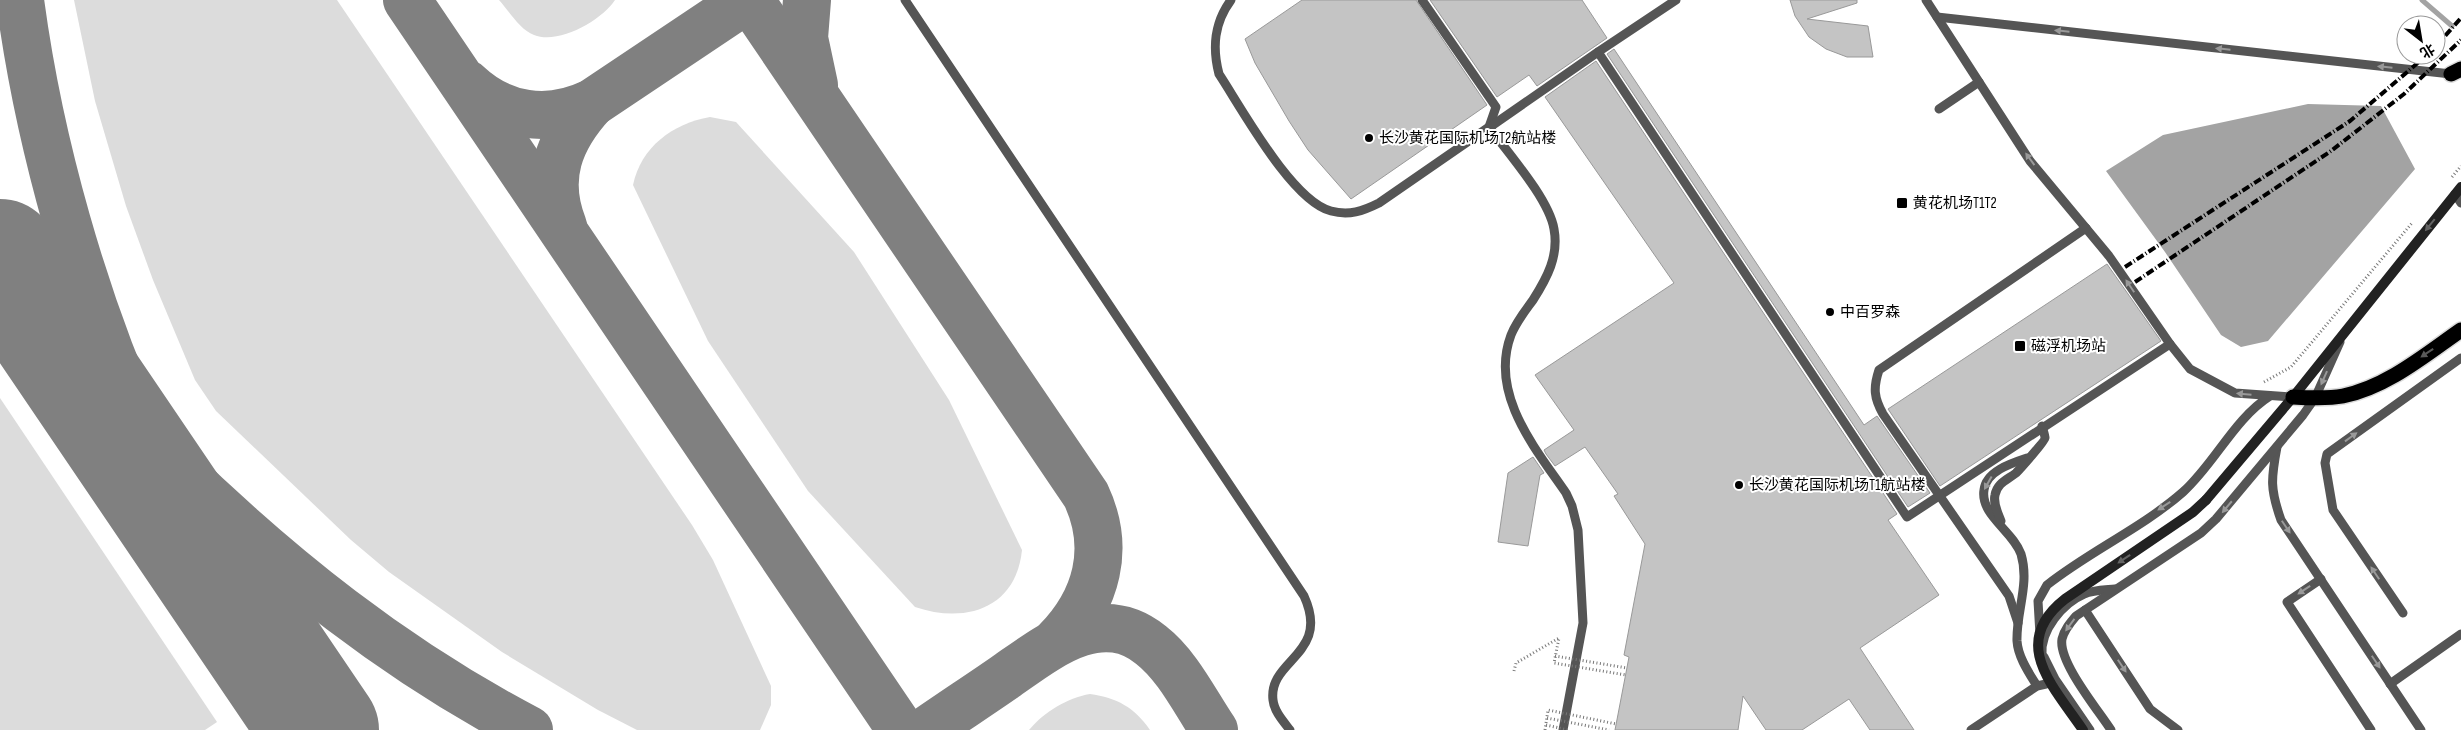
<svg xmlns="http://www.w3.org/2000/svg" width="2461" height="730" font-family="'Sofia Sans Condensed','Noto Sans SC',sans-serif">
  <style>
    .green { fill: #dcdcdc }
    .water { fill: #a3a3a3 }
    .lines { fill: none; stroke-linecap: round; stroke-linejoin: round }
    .stream { stroke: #a3a3a3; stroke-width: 5 }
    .taxiway { stroke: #808080; stroke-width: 48 }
    .runway { stroke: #808080; stroke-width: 118 }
    .building { fill: #c4c4c4; stroke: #999 }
    .highway-casing { stroke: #dbdbdb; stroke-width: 18 }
    .path { stroke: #777; stroke-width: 3; stroke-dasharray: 1 2.5; stroke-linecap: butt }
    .lane { stroke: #555; stroke-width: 9 }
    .secondary { stroke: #222; stroke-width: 10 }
    .highway { stroke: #000; stroke-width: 15 }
    .rail { stroke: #000; stroke-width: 4; stroke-dasharray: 8 2.5 1 2.5; stroke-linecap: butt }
    .path-bridge { stroke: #777; stroke-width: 3; stroke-dasharray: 1 2.5; stroke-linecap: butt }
    .secondary-bridge { stroke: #222; stroke-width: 10 }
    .oneway { fill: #999 }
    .oneway2 { fill: #646464 }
    .oneway3 { fill: #595959 }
    .poi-dot { fill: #000; stroke: #fff; stroke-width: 2 }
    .labels { text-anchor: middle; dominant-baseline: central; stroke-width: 4; stroke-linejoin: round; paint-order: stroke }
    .poi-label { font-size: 15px; fill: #000; stroke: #fff; text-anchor: start }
  </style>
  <rect width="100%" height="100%" fill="#fff"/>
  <g class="green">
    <path d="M74,0H337L692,525L713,560L771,686V705L760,730H637L598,710L502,652L389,572L351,540L216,411L195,380L153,280L126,206L95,101Z"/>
    <path d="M499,0H615C602,20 559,45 534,35C520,30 509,11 499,0Z"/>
    <path d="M710,117L736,122L854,252L863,266L949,400L1022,550C1016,609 965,624 915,607L808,491L708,341L633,185C641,147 672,124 710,117Z"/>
    <path d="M0,398L217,722L205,730H0Z"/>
    <path d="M1090,694C1117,698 1134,707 1150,730H1029C1044,712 1067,698 1090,694Z"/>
  </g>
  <path class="water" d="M2308,104L2381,106L2415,169L2268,341L2241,347L2221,335L2165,252L2106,171L2163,135Z"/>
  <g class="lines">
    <path class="stream" d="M2422,0L2452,26"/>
    <g class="taxiway">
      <path d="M20,0C39,143 84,302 144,434C190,536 254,630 305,730"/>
      <path d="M407,0L901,730"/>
      <path d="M750,0L1086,495C1111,548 1097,600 1057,641"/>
      <path d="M807,0L804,38L814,85"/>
      <path d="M467,84C502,117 548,124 592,103L746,0"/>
      <path d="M563,226C544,178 559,139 592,103"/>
      <path d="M0,257L97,382L116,404"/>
      <path d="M173,464C281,569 395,660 529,730"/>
      <path d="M927,730C953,712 979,695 1005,677C1048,647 1100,604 1151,645C1178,666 1195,702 1214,730"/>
    </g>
    <path class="runway" d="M0,258L320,730"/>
  </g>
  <g class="building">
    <path d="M1302,0H1416L1487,105L1351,199L1308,150L1289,121L1255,63L1245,39Z"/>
    <path d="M1430,0H1582L1607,38L1537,86L1529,75L1497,97Z"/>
    <path d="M1790,0H1857V3L1807,19L1868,26L1873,57H1847L1826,49L1809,37L1795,16Z"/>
    <path d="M1614,49L1864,425L1877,416L1930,493L1908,507L1607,54Z"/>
    <path d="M1596,61L1897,514L1888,520L1939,595L1860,648L1914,730H1870L1849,699L1802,730H1766L1743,696L1738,730H1615L1629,657L1624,655L1645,544L1614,496L1618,494L1585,447L1555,466L1546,454L1544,450L1574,430L1535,375L1674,283L1545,97Z"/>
    <path d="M2107,264L2161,341L1940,486L1888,409Z"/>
    <path d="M1533,457L1544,473L1540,475L1528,546L1498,542L1508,473Z"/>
  </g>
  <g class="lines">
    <defs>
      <g id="highway">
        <path d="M2451,74L2461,69"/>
        <path d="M2293,397C2309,398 2327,399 2343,396C2387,387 2425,355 2461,330"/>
      </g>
    </defs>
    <use href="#highway" class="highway-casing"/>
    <g class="path">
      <path d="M2452,177L2461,166"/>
      <path d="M2264,382L2291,367L2412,223"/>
    </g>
    <g class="lane">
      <path d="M905,0L1304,596C1331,655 1268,659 1273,700C1274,711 1283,721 1290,730"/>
      <path d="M1231,0C1214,23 1212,47 1219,74C1242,109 1292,201 1331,211C1349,216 1363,211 1379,203L1489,127C1508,153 1549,199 1554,229C1559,256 1547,278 1533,300C1525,311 1516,322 1511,335C1489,394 1535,448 1566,493L1572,506L1578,530L1583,623L1563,730"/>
      <path d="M1422,0L1496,107L1489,127"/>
      <path d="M1676,0L1598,52L1907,517L2170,344"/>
      <path d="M1926,0L2030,161L2109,256L2170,344L2190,369L2235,393L2293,397"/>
      <path d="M1937,17L2451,74"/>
      <path d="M1939,109L1979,82"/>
      <path d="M1490,127L1598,52"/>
      <path d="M2455,194L2461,203"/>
      <path d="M2277,447C2271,479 2270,489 2281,520L2421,730"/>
      <path d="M2027,458C2012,463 1986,471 1984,490C1980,515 2013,531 2021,554C2030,584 2016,612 2017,641C2018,657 2029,673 2037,686"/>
      <path d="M2001,521C1998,513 1993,504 1995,495C1997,483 2007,480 2016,473C2019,470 2045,441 2045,438C2045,435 2043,430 2042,426"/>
      <path d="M2321,579L2287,602L2371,730"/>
      <path d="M2085,610L2150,709L2178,730"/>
      <path d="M2403,613L2333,510L2325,463L2327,454L2461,358"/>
      <path d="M2018,623L2009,596L1883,414C1874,398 1873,388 1879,370L2086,228"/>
      <path d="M2040,635L2038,601L2047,585C2090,551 2142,528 2183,492C2215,463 2234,419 2270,396"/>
      <path d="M2042,655C2040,630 2063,603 2084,594C2093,590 2105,590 2115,589"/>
      <path d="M2044,657L2055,679L2090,730"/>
      <path d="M2390,684L2461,634"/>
      <path d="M1971,730L2037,686L2046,684"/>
      <path d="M2111,730C2099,711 2058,662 2062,639C2064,630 2070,623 2076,616L2201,533L2216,519L2303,415L2315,398L2340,342"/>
    </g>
    <path class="secondary" d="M2206,500L2293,397L2461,187"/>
    <use href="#highway" class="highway"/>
    <g class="rail">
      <path d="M2436,46L2461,18"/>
      <path d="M2125,267L2350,121L2427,55"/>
      <path d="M2135,282L2331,151L2404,94L2461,40"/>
    </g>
    <g class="path-bridge">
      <path d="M1555,656L1627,668"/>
      <path d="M1514,671L1516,663L1559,638L1554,663L1626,675"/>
      <path d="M1547,718L1609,730"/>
      <path d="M1546,725L1568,730"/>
      <path d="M1545,730L1548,710L1616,724"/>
    </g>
    <path class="secondary-bridge" d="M2083,730C2053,686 2009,643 2065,599L2193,512L2206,500"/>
  </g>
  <defs><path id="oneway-solid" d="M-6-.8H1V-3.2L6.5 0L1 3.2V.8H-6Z" transform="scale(1.25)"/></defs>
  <g class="oneway">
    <use href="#oneway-solid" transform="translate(2062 31) rotate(-174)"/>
    <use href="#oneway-solid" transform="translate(2223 49) rotate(-174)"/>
    <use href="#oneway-solid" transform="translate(2385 67) rotate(-174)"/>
    <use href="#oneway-solid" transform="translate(2030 159) rotate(-126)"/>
    <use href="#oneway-solid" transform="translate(2130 286) rotate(-124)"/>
    <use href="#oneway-solid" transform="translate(2324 378) rotate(114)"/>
    <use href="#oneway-solid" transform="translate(2244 394) rotate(-175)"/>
    <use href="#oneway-solid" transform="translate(2351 437) rotate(-36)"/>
    <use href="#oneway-solid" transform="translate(1988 483) rotate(119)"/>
    <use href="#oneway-solid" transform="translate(2164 506) rotate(147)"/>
    <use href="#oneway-solid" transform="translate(2227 507) rotate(130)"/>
    <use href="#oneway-solid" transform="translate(2286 527) rotate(56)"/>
    <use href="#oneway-solid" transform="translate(2375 573) rotate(-124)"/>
    <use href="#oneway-solid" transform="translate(2304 590) rotate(146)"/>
    <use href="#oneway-solid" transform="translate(2070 625) rotate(126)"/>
    <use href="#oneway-solid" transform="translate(2376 662) rotate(56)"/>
    <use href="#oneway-solid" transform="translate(2122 666) rotate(56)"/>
  </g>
  <g class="oneway2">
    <use href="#oneway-solid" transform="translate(2430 225) rotate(129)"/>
    <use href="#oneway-solid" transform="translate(2124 559) rotate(146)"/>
  </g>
  <use class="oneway3" href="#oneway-solid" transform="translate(2427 353) rotate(146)"/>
  <g class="poi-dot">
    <circle cx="1369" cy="138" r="5"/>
    <rect x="1896" y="197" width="12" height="12" rx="2.5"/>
    <circle cx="1830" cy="312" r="5"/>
    <rect x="2014" y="340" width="12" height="12" rx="2.5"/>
    <circle cx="1739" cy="485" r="5"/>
  </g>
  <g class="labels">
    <g class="poi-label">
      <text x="1379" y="138">长沙黄花国际机场T2航站楼</text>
      <text x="1913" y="203">黄花机场T1T2</text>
      <text x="1840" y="312">中百罗森</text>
      <text x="2031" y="346">磁浮机场站</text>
      <text x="1749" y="485">长沙黄花国际机场T1航站楼</text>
    </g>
  </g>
  <g transform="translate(2421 40) rotate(149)"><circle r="24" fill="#ffffff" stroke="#999999"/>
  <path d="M0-4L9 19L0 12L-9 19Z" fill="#000000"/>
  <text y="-8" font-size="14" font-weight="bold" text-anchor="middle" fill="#000000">北</text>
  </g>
</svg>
